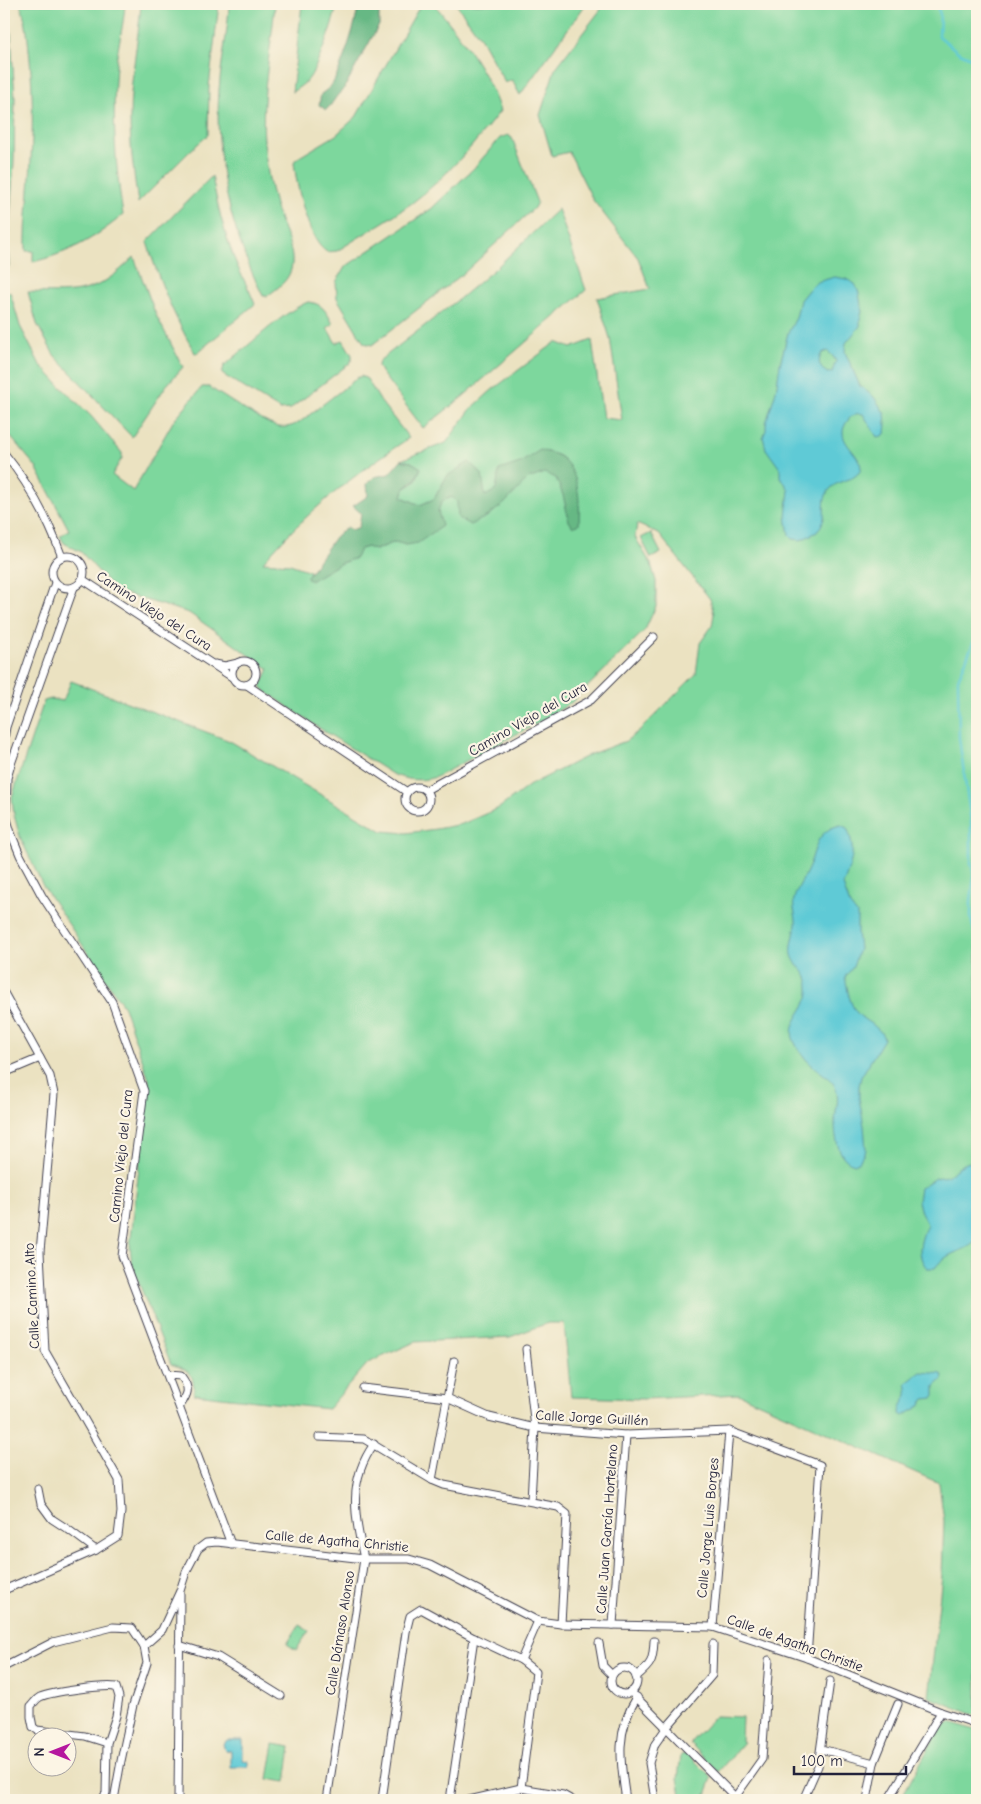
<svg xmlns="http://www.w3.org/2000/svg" width="981" height="1804" font-family="'Comic Neue',sans-serif">
  <style>
    .green { fill: #7dd79d; stroke: #507c6c }
    .forest { fill: #66b884; stroke: #446d60 }
    .water { fill: #5ecad6; stroke: #407688; fill-rule: evenodd }
    .lines { fill: none; stroke-linecap: round; stroke-linejoin: round }
    .stream { stroke: #5ecad6; stroke-width: 2.5 }
    .street-casing { stroke: #403f4f; stroke-width: 9 }
    .street { stroke: #fff; stroke-width: 7 }
    .labels { text-anchor: middle; dominant-baseline: central; stroke-width: 4.5; stroke-linejoin: round; paint-order: stroke }
    .street-label { font-size: 14px; fill: #22223b; stroke: #fcf5e5 }
  </style>
  <rect width="100%" height="100%" fill="#fcf5e5"/>
  <filter id="ink" filterUnits="userSpaceOnUse"><feTurbulence type="fractalNoise" baseFrequency=".02" numOctaves="2"/><feDisplacementMap in="SourceGraphic" scale="10" xChannelSelector="R" yChannelSelector="G"/><feConvolveMatrix kernelMatrix="1 2 1 2 8 2 1 2 1" color-interpolation-filters="sRGB"/></filter>
  <filter id="wash" filterUnits="userSpaceOnUse"><feTurbulence type="fractalNoise" baseFrequency=".0096" numOctaves="4" result="noise"/><feDisplacementMap in="SourceGraphic" scale="20" xChannelSelector="R" yChannelSelector="G"/><feGaussianBlur stdDeviation="1.12" result="paint"/><feColorMatrix in="noise" values="0 0 0 0 0 0 0 0 0 0 0 0 0 0 0 0 0 1.4 0 .05"/><feComposite in="paint" operator="in"/></filter>
  <g filter="url(#wash)">
    <rect width="100%" height="100%" fill="#ebe2c1"/>
    <g class="green">
      <path d="M20,4H125C124,24 118,44 116,65C112,116 115,164 123,215C94,239 69,253 33,262V251H26C25,220 30,190 31,159C33,126 33,93 30,60C28,41 27,21 20,4Z"/>
      <path d="M141,4H219L209,86L208,135L191,150L138,203C134,175 130,147 130,119C130,80 138,42 141,4Z"/>
      <path d="M229,4H275C271,53 259,102 265,151C267,171 271,192 277,211C282,228 294,247 292,265C290,280 278,288 267,296H263C231,232 214,163 219,90C221,61 228,33 229,4Z"/>
      <path d="M302,4H337C335,19 318,65 310,77C305,84 298,88 292,92Z"/>
      <path d="M421,4H434C459,34 488,73 500,111C475,144 445,178 412,203C388,220 362,235 337,251L327,252C308,242 296,183 294,162L296,159L336,135L356,117Z"/>
      <path d="M456,4H586L520,95L512,80L505,83L480,37Z"/>
      <path d="M605,4H977V1716L929,1697L942,1575L944,1521L939,1483L739,1394L644,1399L571,1397L564,1323H548L510,1337L415,1342L368,1363L328,1409L194,1394C194,1373 190,1371 171,1364L132,1266L130,1246L149,1080L124,1007L43,886L20,837L14,815L12,797L44,701L51,699L63,701L71,681L230,741L382,831L406,833L436,829L462,824L499,808L530,785L591,754L626,741L641,729L696,674L700,643L712,626L714,614L710,599L659,534L637,524L635,537L651,564L656,581V606L645,630L572,702L547,718L436,777C420,782 407,780 392,774L316,726L265,691L261,686L269,669L189,613L116,591L81,552L64,543L60,536L69,530L36,467L4,429V291L10,292L20,326L39,363L59,385L91,416L122,453V458L112,475L133,491L174,420L202,387H209C223,396 265,424 278,427C289,428 296,425 304,419L357,378L361,376L367,379L381,402L409,438C355,474 306,512 263,562L290,564L310,571L307,577L311,580L341,563L356,558L359,549L367,547L375,550L395,542L442,501L452,497L485,496L447,476L434,499L420,505L402,497L404,489L415,482L421,468L411,462L401,460L446,443L471,409L492,390L556,342L571,348L592,340L603,418L622,420L610,338L597,298L650,289L638,258L593,200L569,152L552,156L540,115L555,69Z"/>
      <path d="M4,9L11,34L15,98L14,162L8,244L9,267L4,268Z"/>
      <path d="M508,135L512,138L537,202L534,208L464,273L372,345L364,343L337,298L336,282L345,267L431,209L474,168L500,138Z"/>
      <path d="M212,176C217,204 224,232 234,258C240,274 249,288 255,304L197,353H195C174,317 159,281 147,242Z"/>
      <path d="M558,209L586,290L459,400L423,428L381,372L378,366L379,361L459,299L496,268Z"/>
      <path d="M134,257L156,315L183,367L166,386L132,437L54,355L37,324L28,292C79,294 96,295 134,257Z"/>
      <path d="M308,302C323,303 327,313 333,324L327,328L336,343L343,340L352,355V359L350,363L290,409L280,410L222,374L224,366C245,349 284,311 308,302Z"/>
      <path d="M651,533L661,553L651,558L641,538Z"/>
      <path d="M299,1625L309,1631L296,1650L287,1644Z"/>
      <path d="M715,1716L742,1717L741,1741L744,1742L718,1772L690,1743Z"/>
      <path d="M951,1722L977,1731V1800H900L939,1729L944,1724Z"/>
      <path d="M274,1744L291,1747L286,1782L268,1779Z"/>
      <path d="M687,1753L712,1778L704,1800H682L678,1778L681,1755Z"/>
    </g>
    <g class="forest">
      <path d="M358,4H384L379,12V25L343,90C335,96 333,104 326,110L319,105L321,94C325,91 330,88 333,83C341,68 358,20 358,4Z"/>
      <path d="M540,450C546,452 554,453 559,456C580,470 580,502 579,524L573,527L569,521L563,495L556,478L545,473L528,479L505,503L488,516L470,525L458,518L457,502L452,497L442,501L438,511L442,526L418,543L406,545L395,542L375,550L367,547L360,549L356,558L341,563L312,580H308L307,577L335,537L347,527L352,530L359,527L361,513L353,506L368,496L367,484L374,477L389,474L401,460L411,462L421,468L415,480L404,489L402,497L420,505L434,499L447,476L469,462L482,474L485,496L496,490L499,470L520,463Z"/>
    </g>
    <g class="water">
      <path d="M835,277L846,279L855,284L859,293L862,312L860,318V326L846,343L845,352L860,386L874,397L885,414L886,423L885,434L882,436L877,437L863,414C857,413 853,414 849,419C830,441 862,451 861,470C852,483 841,478 831,488C822,497 825,507 824,518C823,523 820,528 817,532L801,540L793,539L789,535L786,516L789,490L781,477V470L766,449L763,437L766,430V423L776,391L780,364L788,333L796,318L800,300L809,289L817,282ZM827,351L832,355L836,361L832,372L828,373C819,369 817,361 822,353Z"/>
      <path d="M841,825L847,828C857,851 851,863 843,885L850,905L857,914V931L859,949L853,967L845,977C848,990 849,1004 858,1014C866,1023 881,1026 884,1039L861,1077L859,1086V1098L864,1126L866,1150L860,1160L855,1164C838,1161 835,1137 835,1123C835,1112 839,1103 837,1092C834,1081 827,1077 818,1070C808,1063 799,1052 794,1041C786,1022 808,1009 809,992C810,969 797,971 792,955C790,946 795,934 796,925C797,916 792,908 794,899C797,887 806,876 810,864C813,855 815,847 819,839C825,831 831,827 841,825Z"/>
      <path d="M969,1162L977,1169V1180L972,1211L977,1219V1240C964,1254 949,1249 935,1268H927C915,1255 921,1239 927,1224L921,1213L918,1201L920,1188L935,1178L947,1176L962,1165Z"/>
      <path d="M921,1372L942,1374C945,1380 939,1382 935,1386V1395L933,1398L925,1399L919,1407L903,1416L900,1414C900,1400 911,1401 906,1383Z"/>
      <path d="M243,1740V1760L248,1761V1767H231V1751L225,1750L223,1744L227,1740Z"/>
    </g>
    <g class="lines">
      <g class="stream">
        <path d="M936,4L940,14L939,36L958,52L977,61"/>
        <path d="M977,634L958,679L959,738L971,822V863L974,877L971,901V919L977,943"/>
      </g>
    </g>
  </g>
  <g filter="url(#ink)">
    <g class="lines">
      <defs>
        <g id="street">
          <path d="M4,453C29,484 48,519 62,557"/>
          <circle cx="68" cy="572" r="16"/>
          <path d="M82,579L232,677"/>
          <circle cx="244" cy="673" r="12"/>
          <path d="M215,664L225,666L238,663"/>
          <path d="M247,685L407,792"/>
          <path d="M4,739L6,727L55,583"/>
          <circle cx="417" cy="799" r="12"/>
          <path d="M426,790L591,700L654,637"/>
          <path d="M4,809L11,833L20,855L42,896L112,1002L144,1091L122,1256L231,1544"/>
          <path d="M6,814L7,778L12,761L74,587"/>
          <path d="M4,993L50,1076L54,1094L40,1252L45,1351L119,1480L121,1512L118,1536L96,1550L4,1590"/>
          <path d="M4,1073L40,1058"/>
          <path d="M526,1349L535,1428L531,1500"/>
          <path d="M168,1375L181,1376C191,1389 188,1394 180,1406"/>
          <path d="M363,1388L447,1398L489,1417L535,1428L626,1435L729,1431L820,1465L807,1658"/>
          <path d="M319,1437L364,1439L432,1480L444,1485L558,1507L567,1514L561,1624"/>
          <path d="M432,1480L454,1361"/>
          <path d="M38,1489L41,1504L52,1519L69,1530L96,1550"/>
          <path d="M613,1625L626,1435"/>
          <path d="M713,1627L729,1431"/>
          <path d="M599,1643L603,1666L612,1675"/>
          <path d="M179,1645L218,1657L281,1696"/>
          <path d="M144,1646L162,1630L180,1591L186,1572L198,1549L206,1543L217,1542L364,1559H409L430,1565L538,1621L561,1624L713,1627L807,1658L941,1712L977,1724"/>
          <path d="M521,1660L538,1621"/>
          <path d="M4,1667L53,1642L113,1627L132,1628L144,1646L147,1663L133,1705L121,1761L114,1800"/>
          <circle cx="624" cy="1681" r="13"/>
          <path d="M636,1677C652,1664 653,1661 654,1641"/>
          <path d="M631,1692L738,1800"/>
          <path d="M821,1749L874,1763"/>
          <path d="M102,1800L106,1793L107,1743L116,1716L119,1697L116,1687C103,1685 51,1692 40,1697C36,1699 34,1703 31,1706V1717L33,1727L37,1730L85,1736L107,1743"/>
          <path d="M178,1800L180,1594"/>
          <path d="M327,1800L364,1559C355,1516 347,1482 374,1444"/>
          <path d="M382,1800L406,1632L410,1616L421,1609L474,1638L521,1660L536,1672L521,1788"/>
          <path d="M450,1800L474,1638"/>
          <path d="M469,1800L521,1788L563,1795L572,1800"/>
          <path d="M626,1800C620,1761 615,1732 637,1697"/>
          <path d="M655,1800L649,1763L655,1744L667,1727L712,1675L713,1644"/>
          <path d="M733,1800L762,1759L769,1660"/>
          <path d="M803,1800L818,1766L830,1681"/>
          <path d="M867,1800L874,1763L898,1704"/>
          <path d="M888,1800L941,1712"/>
        </g>
      </defs>
      <use href="#street" class="street-casing"/>
      <use href="#street" class="street"/>
    </g>
  </g>
  <g class="labels">
    <g class="street-label">
      <text transform="translate(154 611) rotate(33)">Camino Viejo del Cura</text>
      <text transform="translate(528 719) rotate(-30)">Camino Viejo del Cura</text>
      <text transform="translate(121 1156) rotate(-84)">Camino Viejo del Cura</text>
      <text transform="translate(32 1296) rotate(-93)">Calle Camino Alto</text>
      <text transform="translate(592 1418) rotate(3)">Calle Jorge Guillén</text>
      <text transform="translate(708 1528) rotate(-85)">Calle Jorge Luis Borges</text>
      <text transform="translate(607 1529) rotate(-86)">Calle Juan García Hortelano</text>
      <text transform="translate(337 1541) rotate(5)">Calle de Agatha Christie</text>
      <text transform="translate(340 1633) rotate(-81)">Calle Dámaso Alonso</text>
      <text transform="translate(795 1643) rotate(20)">Calle de Agatha Christie</text>
    </g>
  </g>
  <rect width="981" height="1804" fill="none" stroke="#fcf5e5" stroke-width="20"/>
  <g transform="translate(52 1752) rotate(270)"><circle r="24" fill="#fcf5e5" stroke="#a5a1a1"/>
  <path d="M0-4L9 19L0 12L-9 19Z" fill="#b5179e"/>
  <text y="-8" font-size="14" font-weight="bold" text-anchor="middle" fill="#22223b">N</text>
  </g>
  <path d="M794 1766v8h112v-8" fill="none" stroke="#22223b" stroke-width="2.5"/>
  <text x="801" y="1766" font-size="15" fill="#22223b" stroke="#fcf5e5" stroke-width="4" paint-order="stroke">100 m</text>
</svg>
